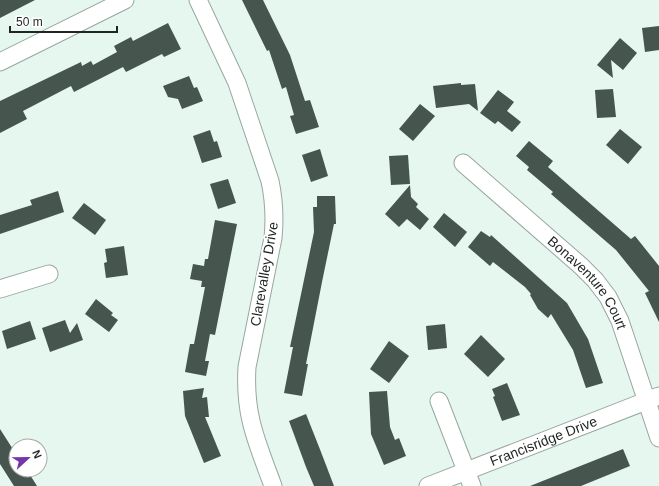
<svg xmlns="http://www.w3.org/2000/svg" width="659" height="486" font-family="Helvetica,sans-serif">
  <style>
    .building { fill: #47554f }
    .lines { fill: none; stroke-linecap: round; stroke-linejoin: round }
    .minor-casing { stroke: #97a79f; stroke-width: 19 }
    .minor { stroke: #fff; stroke-width: 17 }
    .labels { text-anchor: middle; dominant-baseline: central; stroke-width: 4; stroke-linejoin: round; paint-order: stroke }
    .street-label { font-size: 14px; fill: #1f2522; stroke: #fff }
  </style>
  <rect width="100%" height="100%" fill="#e5f7ef"/>
  <g class="building">
    <path d="M0,0H35L0,18Z"/>
    <path d="M242,0H263L290,55L305,101L310,100L319,127L296,134L290,116L294,115L286,87L282,89L269,50L267,51Z"/>
    <path d="M168,23L181,49L164,57L162,54L126,72L123,67L74,92L71,86L23,111L27,119L0,133V101L81,62L82,66L91,61L93,65L117,52L114,46L131,37L133,41Z"/>
    <path d="M659,26V50L645,52L642,28Z"/>
    <path d="M620,38L637,53L623,70L611,60L613,78L597,65Z"/>
    <path d="M189,76L194,88L197,87L203,101L182,109L178,99L168,97L163,86Z"/>
    <path d="M461,83V85L475,84L478,111L469,104L436,108L433,86Z"/>
    <path d="M613,89L616,117L597,118L595,90Z"/>
    <path d="M498,90L514,102L507,111L521,122L512,132L498,121L495,124L480,113Z"/>
    <path d="M420,104L435,116L413,141L399,129Z"/>
    <path d="M620,129L642,147L628,164L606,145Z"/>
    <path d="M210,130L214,142L217,141L222,157L202,163L193,136Z"/>
    <path d="M529,141L553,161L548,167L631,239L635,236L659,266V322L645,293L649,291L616,250L551,194L553,192L527,170L529,167L516,156Z"/>
    <path d="M320,149L328,176L311,182L302,155Z"/>
    <path d="M408,155L410,184L391,185L389,156Z"/>
    <path d="M228,179L236,203L218,209L210,184Z"/>
    <path d="M410,185L411,197L418,204L416,207L429,219L420,230L407,219L399,227L385,214Z"/>
    <path d="M58,191L64,212L0,234V215L32,205L30,200Z"/>
    <path d="M317,196H335L336,224H334L322,282L306,364H308L302,396L284,393L293,347H290L314,232L313,207H317Z"/>
    <path d="M84,203L106,220L95,235L72,218Z"/>
    <path d="M444,213L467,232L455,247L433,227Z"/>
    <path d="M215,220L237,224L215,335L210,334L205,361H209L206,376L185,372L190,344H194L205,287H201L202,281L190,279L193,264L204,266L205,259H208Z"/>
    <path d="M481,231L490,237L491,235L567,303L588,339L603,383L586,388L573,350L551,314L548,318L538,309L530,295L531,294L525,287L493,262L490,266L468,247Z"/>
    <path d="M124,246L128,275L106,278L104,263L107,262L105,249Z"/>
    <path d="M96,299L113,313L111,315L118,320L109,332L85,314Z"/>
    <path d="M65,320L70,333L77,323L83,340L50,352L42,328Z"/>
    <path d="M30,321L36,339L7,349L2,331Z"/>
    <path d="M445,324L447,348L428,350L426,326Z"/>
    <path d="M481,335L505,359L488,377L464,354Z"/>
    <path d="M389,341L409,356L389,383L370,369Z"/>
    <path d="M507,383L520,415L502,421L493,397L495,396L492,389Z"/>
    <path d="M204,388L202,398L207,397L209,417H205L221,456L204,463L185,416L183,391Z"/>
    <path d="M387,391L390,427L395,440L399,438L406,456L384,465L371,434L369,392Z"/>
    <path d="M306,414L321,452L334,486H314L306,467L289,421Z"/>
    <path d="M0,429L16,454V470H27L37,486H14L0,464Z"/>
    <path d="M623,449L630,466L581,486H530Z"/>
  </g>
  <g class="lines">
    <defs>
      <g id="minor">
        <path d="M198,0L237,83L270,181C274,200 275,218 273,238L247,367C244,416 257,442 273,486"/>
        <path d="M0,62L125,0"/>
        <path id="s1" d="M463,163L581,266L595,280L608,297L620,321L659,438"/>
        <path d="M0,289L49,274"/>
        <path d="M439,401L472,486"/>
        <path id="s2" d="M428,486L659,396"/>
      </g>
    </defs>
    <use href="#minor" class="minor-casing"/>
    <use href="#minor" class="minor"/>
  </g>
  <g class="labels">
    <g class="street-label">
      <text transform="translate(264 274) rotate(-80)">Clarevalley Drive</text>
      <text stroke="none"><textPath href="#s1" startOffset="174">Bonaventure Court</textPath></text>
      <text stroke="none"><textPath href="#s2" startOffset="124">Francisridge Drive</textPath></text>
    </g>
  </g>
  <g transform="translate(28 458) rotate(68)"><circle r="19" fill="#ffffff" stroke="#a5a8a7"/>
  <path d="M0-3L7 15L0 10L-7 15Z" fill="#7635a9"/>
  <text y="-6" font-size="11" font-weight="bold" text-anchor="middle" fill="#1f2522">N</text>
  </g>
  <path d="M10 26v6h107v-6" fill="none" stroke="#1f2522" stroke-width="2"/>
  <text x="16" y="26" font-size="12" fill="#1f2522" stroke="#ffffff" stroke-width="3" paint-order="stroke">50 m</text>
</svg>
